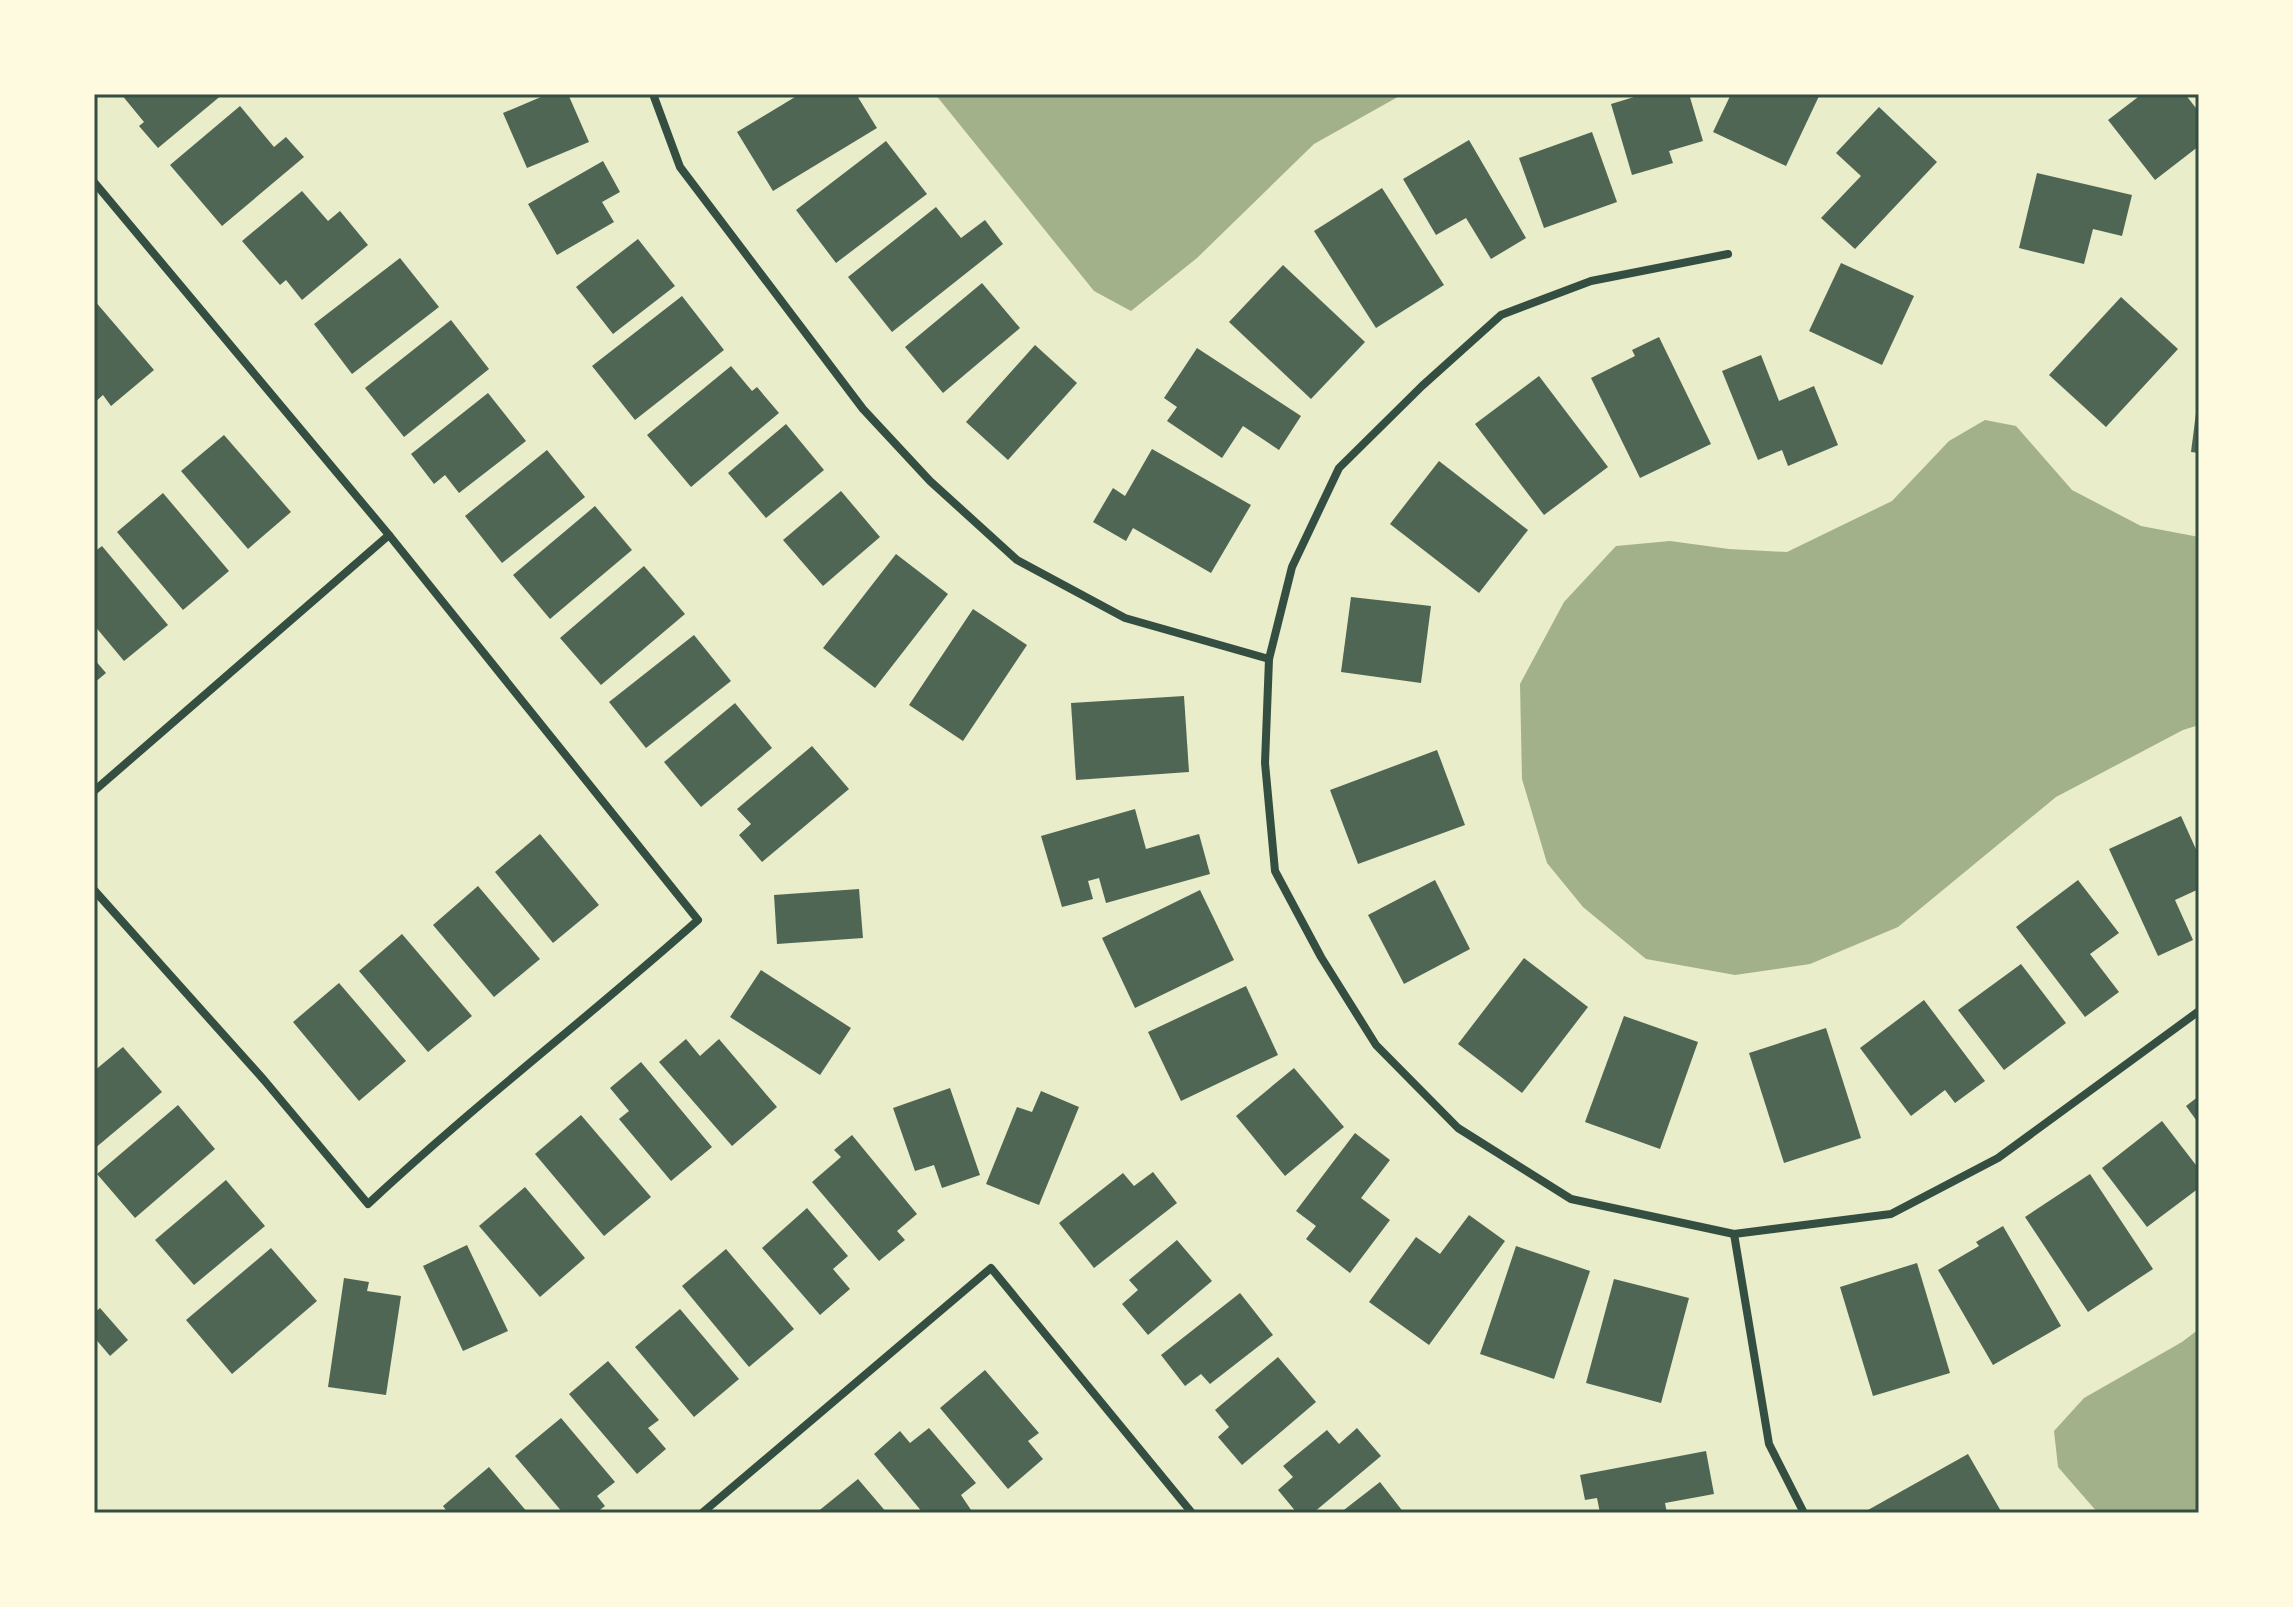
<svg xmlns="http://www.w3.org/2000/svg" width="2293" height="1607" font-family="'Source Sans 3',sans-serif">
  <style>
    .water { fill: #a3b18a }
    .building { fill: #4f6655 }
    .lines { fill: none; stroke-linecap: round; stroke-linejoin: round }
    .minor { stroke: #344e41; stroke-width: 8 }
    .neatline { fill: none; stroke: #344e41; stroke-width: 3 }
  </style>
  <rect width="100%" height="100%" fill="#e9edc9"/>
  <g class="water">
    <path d="M935,94H1403L1314,144L1197,258L1131,311L1094,291Z"/>
    <path d="M1985,420L2016,426L2072,490L2141,526L2199,537V725L2183,730L2056,797L1898,927L1810,964L1735,975L1646,959L1583,907L1547,863L1522,779L1520,684L1564,602L1616,546L1670,541L1729,549L1787,552L1892,501L1949,441Z"/>
    <path d="M2199,1329V1513H2098L2058,1467L2054,1431L2084,1398L2182,1342Z"/>
  </g>
  <g class="building">
    <path d="M121,94H223L158,148L139,126L144,122Z"/>
    <path d="M548,94H568L589,142L527,168L503,113Z"/>
    <path d="M800,94H856L877,128L773,191L737,132Z"/>
    <path d="M1644,94H1689L1703,141L1669,151L1673,163L1632,175L1611,104Z"/>
    <path d="M1731,94H1820L1786,166L1713,132Z"/>
    <path d="M2142,94H2185L2199,112V146L2155,180L2108,120Z"/>
    <path d="M240,106L274,147L286,137L304,157L222,226L170,165Z"/>
    <path d="M1879,107L1937,162L1855,249L1821,218L1861,176L1836,153Z"/>
    <path d="M1592,132L1617,202L1544,228L1519,158Z"/>
    <path d="M1469,140L1526,238L1491,259L1466,218L1436,235L1403,179Z"/>
    <path d="M886,141L927,194L836,263L796,210Z"/>
    <path d="M603,161L620,192L602,202L614,222L557,255L528,204Z"/>
    <path d="M2037,173L2132,195L2122,236L2093,229L2084,264L2019,248Z"/>
    <path d="M1382,188L1444,285L1376,328L1314,231Z"/>
    <path d="M302,191L328,221L340,211L368,245L302,300L286,280L280,285L242,241Z"/>
    <path d="M936,207L961,238L985,220L1003,244L892,332L848,277Z"/>
    <path d="M638,239L675,286L613,334L576,287Z"/>
    <path d="M400,258L439,307L352,374L314,324Z"/>
    <path d="M1841,263L1914,296L1882,365L1809,331Z"/>
    <path d="M1283,265L1365,342L1311,399L1229,322Z"/>
    <path d="M982,283L1020,328L943,393L905,347Z"/>
    <path d="M682,296L724,350L635,420L592,366Z"/>
    <path d="M2121,297L2178,349L2106,427L2049,375Z"/>
    <path d="M94,300L154,370L111,406L103,395L94,403Z"/>
    <path d="M451,320L489,369L404,437L365,388Z"/>
    <path d="M1659,337L1711,444L1640,478L1591,378L1635,356L1632,350Z"/>
    <path d="M1035,345L1077,383L1008,460L966,422Z"/>
    <path d="M1197,348L1301,416L1279,450L1243,426L1222,458L1167,421L1177,407L1164,398Z"/>
    <path d="M1761,355L1779,401L1814,386L1838,445L1788,466L1782,450L1758,460L1722,371Z"/>
    <path d="M731,366L752,391L757,387L779,413L691,487L647,435Z"/>
    <path d="M1539,376L1608,467L1544,515L1475,424Z"/>
    <path d="M488,393L526,441L459,493L445,475L434,484L411,454Z"/>
    <path d="M2197,405H2199V453L2191,452Z"/>
    <path d="M786,424L824,470L766,518L728,473Z"/>
    <path d="M224,435L291,512L248,549L181,471Z"/>
    <path d="M1152,449L1251,505L1211,573L1133,528L1126,541L1093,522L1113,488L1125,496Z"/>
    <path d="M547,450L585,497L502,563L465,516Z"/>
    <path d="M1439,461L1528,530L1479,593L1390,524Z"/>
    <path d="M841,491L880,537L823,586L783,540Z"/>
    <path d="M163,493L229,571L183,610L117,532Z"/>
    <path d="M595,506L632,550L550,619L513,575Z"/>
    <path d="M102,546L168,625L124,661L94,625V552Z"/>
    <path d="M896,554L948,594L875,688L823,648Z"/>
    <path d="M644,566L685,614L601,685L560,638Z"/>
    <path d="M1351,597L1431,606L1421,683L1341,672Z"/>
    <path d="M973,609L1027,645L963,741L909,705Z"/>
    <path d="M694,635L731,681L646,748L609,702Z"/>
    <path d="M94,659L106,673L94,683Z"/>
    <path d="M1184,696L1189,772L1076,780L1071,703Z"/>
    <path d="M735,703L772,748L701,807L664,762Z"/>
    <path d="M812,746L849,789L762,862L739,835L751,824L737,809Z"/>
    <path d="M1437,750L1465,825L1358,864L1330,790Z"/>
    <path d="M1135,809L1146,849L1199,834L1210,874L1106,903L1099,878L1088,881L1093,899L1062,907L1041,836Z"/>
    <path d="M2181,816L2199,856V889L2175,900L2193,940L2158,956L2109,849Z"/>
    <path d="M540,834L599,905L553,943L495,872Z"/>
    <path d="M1435,880L1470,949L1404,984L1368,915Z"/>
    <path d="M2078,880L2119,933L2090,954L2119,992L2085,1017L2016,927Z"/>
    <path d="M478,886L540,959L494,997L433,925Z"/>
    <path d="M859,889L863,938L777,944L774,895Z"/>
    <path d="M1200,890L1234,960L1135,1008L1102,938Z"/>
    <path d="M402,934L472,1016L428,1052L359,971Z"/>
    <path d="M1524,958L1588,1007L1522,1093L1458,1044Z"/>
    <path d="M2021,964L2066,1023L2004,1070L1958,1010Z"/>
    <path d="M761,970L851,1028L820,1075L730,1017Z"/>
    <path d="M339,983L406,1061L359,1101L293,1022Z"/>
    <path d="M1246,986L1278,1055L1181,1101L1148,1032Z"/>
    <path d="M1924,1000L1985,1081L1955,1103L1945,1090L1911,1116L1860,1048Z"/>
    <path d="M1624,1016L1698,1042L1660,1149L1585,1122Z"/>
    <path d="M1826,1028L1861,1138L1784,1163L1749,1053Z"/>
    <path d="M686,1039L700,1056L719,1039L777,1107L732,1146L659,1062Z"/>
    <path d="M123,1047L162,1092L94,1149V1071Z"/>
    <path d="M641,1062L712,1147L671,1181L619,1119L629,1111L610,1088Z"/>
    <path d="M1294,1068L1344,1127L1285,1176L1236,1116Z"/>
    <path d="M950,1088L980,1175L942,1188L934,1165L915,1171L893,1108Z"/>
    <path d="M1041,1091L1079,1107L1039,1205L986,1184L1017,1107L1032,1112Z"/>
    <path d="M2199,1096V1124L2186,1106Z"/>
    <path d="M178,1105L215,1149L135,1218L97,1174Z"/>
    <path d="M581,1115L651,1197L604,1236L535,1154Z"/>
    <path d="M2162,1121L2199,1169V1188L2147,1227L2102,1168Z"/>
    <path d="M1355,1133L1390,1160L1361,1198L1390,1220L1350,1273L1306,1239L1316,1226L1296,1211Z"/>
    <path d="M852,1135L917,1214L897,1231L905,1240L879,1261L812,1182L841,1157L834,1150Z"/>
    <path d="M1153,1172L1177,1203L1094,1268L1059,1223L1123,1173L1134,1186Z"/>
    <path d="M2090,1174L2153,1269L2088,1312L2025,1217Z"/>
    <path d="M226,1180L265,1226L194,1285L155,1240Z"/>
    <path d="M525,1187L585,1258L540,1297L479,1226Z"/>
    <path d="M807,1208L848,1256L833,1269L850,1289L820,1315L762,1248Z"/>
    <path d="M1469,1215L1505,1241L1429,1345L1369,1302L1416,1237L1440,1254Z"/>
    <path d="M2003,1226L2061,1326L1993,1365L1938,1270L1979,1246L1976,1242Z"/>
    <path d="M1177,1240L1212,1281L1148,1335L1122,1304L1138,1290L1129,1280Z"/>
    <path d="M467,1245L508,1331L463,1351L423,1266Z"/>
    <path d="M1516,1246L1590,1271L1554,1379L1480,1354Z"/>
    <path d="M271,1248L317,1301L232,1374L186,1320Z"/>
    <path d="M726,1249L794,1329L749,1367L682,1286Z"/>
    <path d="M1917,1263L1950,1373L1873,1396L1840,1287Z"/>
    <path d="M344,1278L369,1282L367,1291L401,1296L386,1395L328,1387Z"/>
    <path d="M1614,1279L1689,1298L1661,1403L1586,1383Z"/>
    <path d="M1240,1293L1273,1335L1210,1384L1201,1374L1185,1386L1161,1355Z"/>
    <path d="M100,1308L128,1340L110,1356L94,1337V1313Z"/>
    <path d="M680,1309L739,1379L694,1417L635,1347Z"/>
    <path d="M1278,1357L1316,1402L1242,1465L1218,1437L1229,1427L1215,1410Z"/>
    <path d="M608,1361L659,1420L648,1428L666,1449L637,1474L569,1394Z"/>
    <path d="M985,1370L1039,1433L1028,1441L1043,1459L1008,1489L940,1408Z"/>
    <path d="M561,1418L615,1482L597,1496L605,1506L596,1513H563L515,1456Z"/>
    <path d="M929,1428L976,1483L961,1495L973,1513H923L874,1454L900,1431L910,1443Z"/>
    <path d="M1357,1428L1381,1456L1313,1513H1297L1278,1490L1293,1477L1283,1466L1327,1430L1339,1444Z"/>
    <path d="M1706,1451L1714,1494L1665,1503L1667,1513H1600L1597,1498L1585,1500L1580,1475Z"/>
    <path d="M1968,1454L2002,1513H1869L1868,1510Z"/>
    <path d="M489,1467L528,1513H448L443,1506Z"/>
    <path d="M858,1479L887,1513H816Z"/>
    <path d="M1380,1482L1404,1513H1340Z"/>
  </g>
  <g class="lines">
    <g class="minor">
      <path d="M653,94L680,167L863,409L930,481L1017,560L1125,618L1269,659L1265,763L1275,871L1321,957L1376,1045L1458,1128L1571,1199L1734,1234L1891,1214L1998,1158L2199,1011"/>
      <path d="M94,182L389,535L698,920C589,1017 474,1105 368,1204L264,1080L94,890"/>
      <path d="M1269,659L1292,567L1339,468L1422,386L1501,315L1591,281L1728,254"/>
      <path d="M94,791L389,535"/>
      <path d="M1734,1234L1769,1444L1804,1513"/>
      <path d="M702,1513L991,1268L1192,1513"/>
    </g>
  </g>
  <rect width="2293" height="1607" fill="none" stroke="#fefae0" stroke-width="192"/>
  <rect x="96" y="96" width="2101" height="1415" class="neatline"/>
</svg>
